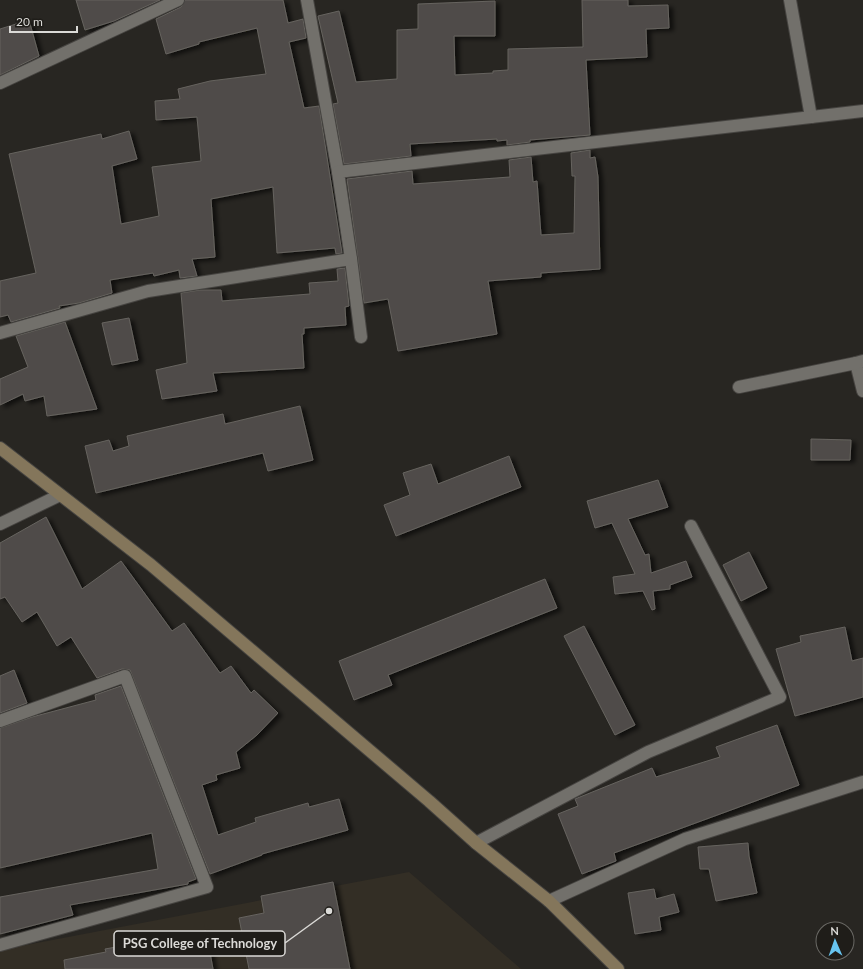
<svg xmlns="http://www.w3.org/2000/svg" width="863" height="969" font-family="Lato,sans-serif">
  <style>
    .built { fill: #332e25 }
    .building { fill: #4f4c48; stroke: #66635f; filter: url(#shadow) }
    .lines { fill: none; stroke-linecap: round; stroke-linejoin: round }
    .street-casing { stroke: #464441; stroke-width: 14 }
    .secondary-casing { stroke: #464441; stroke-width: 14 }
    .street { stroke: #72706b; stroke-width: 12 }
    .secondary { stroke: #84765b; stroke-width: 12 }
    .leader { fill: none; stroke: #dbdad7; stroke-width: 1.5 }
    .callout-dot { fill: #dbdad7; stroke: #1f1d19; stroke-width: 1.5 }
    .callout { fill: #1f1d19; stroke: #dbdad7; stroke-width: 1.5 }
    .callout-label { font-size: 13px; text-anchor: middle; font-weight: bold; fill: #dbdad7 }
  </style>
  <defs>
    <filter id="shadow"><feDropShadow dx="4.5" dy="2.5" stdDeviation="2" flood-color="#0009"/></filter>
  </defs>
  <rect width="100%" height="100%" fill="#282622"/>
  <path class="built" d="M409,872L521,969H0V950Z"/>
  <g class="building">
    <path d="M76,0H160L114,21L85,30Z"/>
    <path d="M185,0H283L288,23L303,19L306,38L289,42L304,108L319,106L342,253L336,254L335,248L277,253L273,187L211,199L215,257L192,259L197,276L180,278L179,270L154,276L153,273L110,280L112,293L79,303L59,306L60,308L11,322L8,315L0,317V281L36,273L9,154L101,134L102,139L129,131L137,159L112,166L121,224L159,216L152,167L201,161L197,117L156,120L155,101L180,99L178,89L210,81L266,74L257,28L199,42V44L166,54L156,19L181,7Z"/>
    <path d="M582,0H628V6L668,5L669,28L646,29L647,57L586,60L590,135L530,140V142L507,145V140L497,141V139L410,144L411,156L344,164L333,104L338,103L318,16L339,11L356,82L397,79V30L418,29V4L495,1V36H454L455,75L493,73V71L508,70V49L583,47Z"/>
    <path d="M29,20L39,56L0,75V29Z"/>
    <path d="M590,150V158L595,157L598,177L600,269L541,273V277L488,281L497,334L398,351L388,299L364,303L347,179L412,171L413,184L510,177L509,160L531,157L533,182L537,181L541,235L574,233L575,176H572L571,153Z"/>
    <path d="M345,268L349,306L345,307L346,325L304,328V334H302L304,368L213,373L217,391L162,399L156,370L187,363L181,293L200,290H221L222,301L310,294L309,283L338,281L337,269Z"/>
    <path d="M129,318L138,360L112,365L102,323Z"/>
    <path d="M65,322L97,409L47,416L44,396L25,401L23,394L0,405V379L28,367L16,336Z"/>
    <path d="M300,406L313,460L268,471L263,453L96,493L85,446L109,440L113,451L129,446L127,436L223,414L225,424Z"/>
    <path d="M811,439L851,440L850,460H811Z"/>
    <path d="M509,456L521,487L396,536L384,505L410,495L403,473L431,464L438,484Z"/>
    <path d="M658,480L668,507L628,519L645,555L649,554L651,573L686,561L692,577L670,585V589L653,591L655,609L652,610L643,591L615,594L613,577L635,574L612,523L595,528L587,501Z"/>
    <path d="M46,517L82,589L121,561L172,631L184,623L220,673L231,666L251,693L254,690L278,713L257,735L236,752L240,768L216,775L217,780L202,785L218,835L256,822L255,818L308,803L309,807L339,799L348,830L262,854V855L210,874L130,670L122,669L97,678L71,637L57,646L37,612L22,622L5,597L0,599V543Z"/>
    <path d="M749,552L767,588L741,601L723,565Z"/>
    <path d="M545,579L557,608L388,675L392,685L354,700L339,661Z"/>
    <path d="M584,626L635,725L615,735L564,636Z"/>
    <path d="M845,627L852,661L863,658V697L795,716L776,649L801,642L800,636Z"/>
    <path d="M14,670L27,703L0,713V676Z"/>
    <path d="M121,686L196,879L188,882V884L70,905L73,915L0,934V897L158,869L152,833L0,868V728L32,717L96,700L95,695Z"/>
    <path d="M777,725L799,785L614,853L616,861L582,874L558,814L578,806L575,799L652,768L656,777L720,757L716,747Z"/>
    <path d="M748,843L749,856L757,893L716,901L709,869H700L698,847Z"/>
    <path d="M333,882L350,969H249L239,918L264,913L261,896Z"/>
    <path d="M654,889L656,899L674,894L679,912L659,917L661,930L635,934L628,893Z"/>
    <path d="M206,931L213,969H65L64,960L106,952L105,949Z"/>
  </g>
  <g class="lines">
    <defs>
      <g id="street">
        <path d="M307,0L338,172"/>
        <path d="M790,0L811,117"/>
        <path d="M0,83L178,0"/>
        <path d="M351,259L361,337"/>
        <path d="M0,333L148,291L351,259L338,172L863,111"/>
        <path d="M863,361L856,363L863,391"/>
        <path d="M739,387L856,363"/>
        <path d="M0,524L60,495"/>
        <path d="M0,721L125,676L207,887L0,945"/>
        <path d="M476,843L648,752L780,697L691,526"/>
        <path d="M549,901L685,839L863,782"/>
      </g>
      <path id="secondary" d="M0,448L151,565L429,801L476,843L549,901L618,969"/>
    </defs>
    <use href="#street" class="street-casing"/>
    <use href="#secondary" class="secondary-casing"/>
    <use href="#street" class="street"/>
    <use href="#secondary" class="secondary"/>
  </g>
  <path class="leader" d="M329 911L285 943"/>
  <circle class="callout-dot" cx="329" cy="911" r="4"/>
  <rect class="callout" x="114" y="931" width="171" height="25" rx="4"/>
  <g class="callout-label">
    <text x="200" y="948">PSG College of Technology</text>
  </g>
  <g transform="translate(835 941) rotate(358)"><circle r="19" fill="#1f1d19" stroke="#6a6965"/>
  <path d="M0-3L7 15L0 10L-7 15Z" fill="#67c4f0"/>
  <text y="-6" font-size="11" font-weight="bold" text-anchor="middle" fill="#dbdad7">N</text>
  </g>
  <path d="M10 26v6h67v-6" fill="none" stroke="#dbdad7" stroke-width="2"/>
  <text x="16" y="26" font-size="12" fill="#dbdad7" stroke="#1f1d19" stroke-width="3" paint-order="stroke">20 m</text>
</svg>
